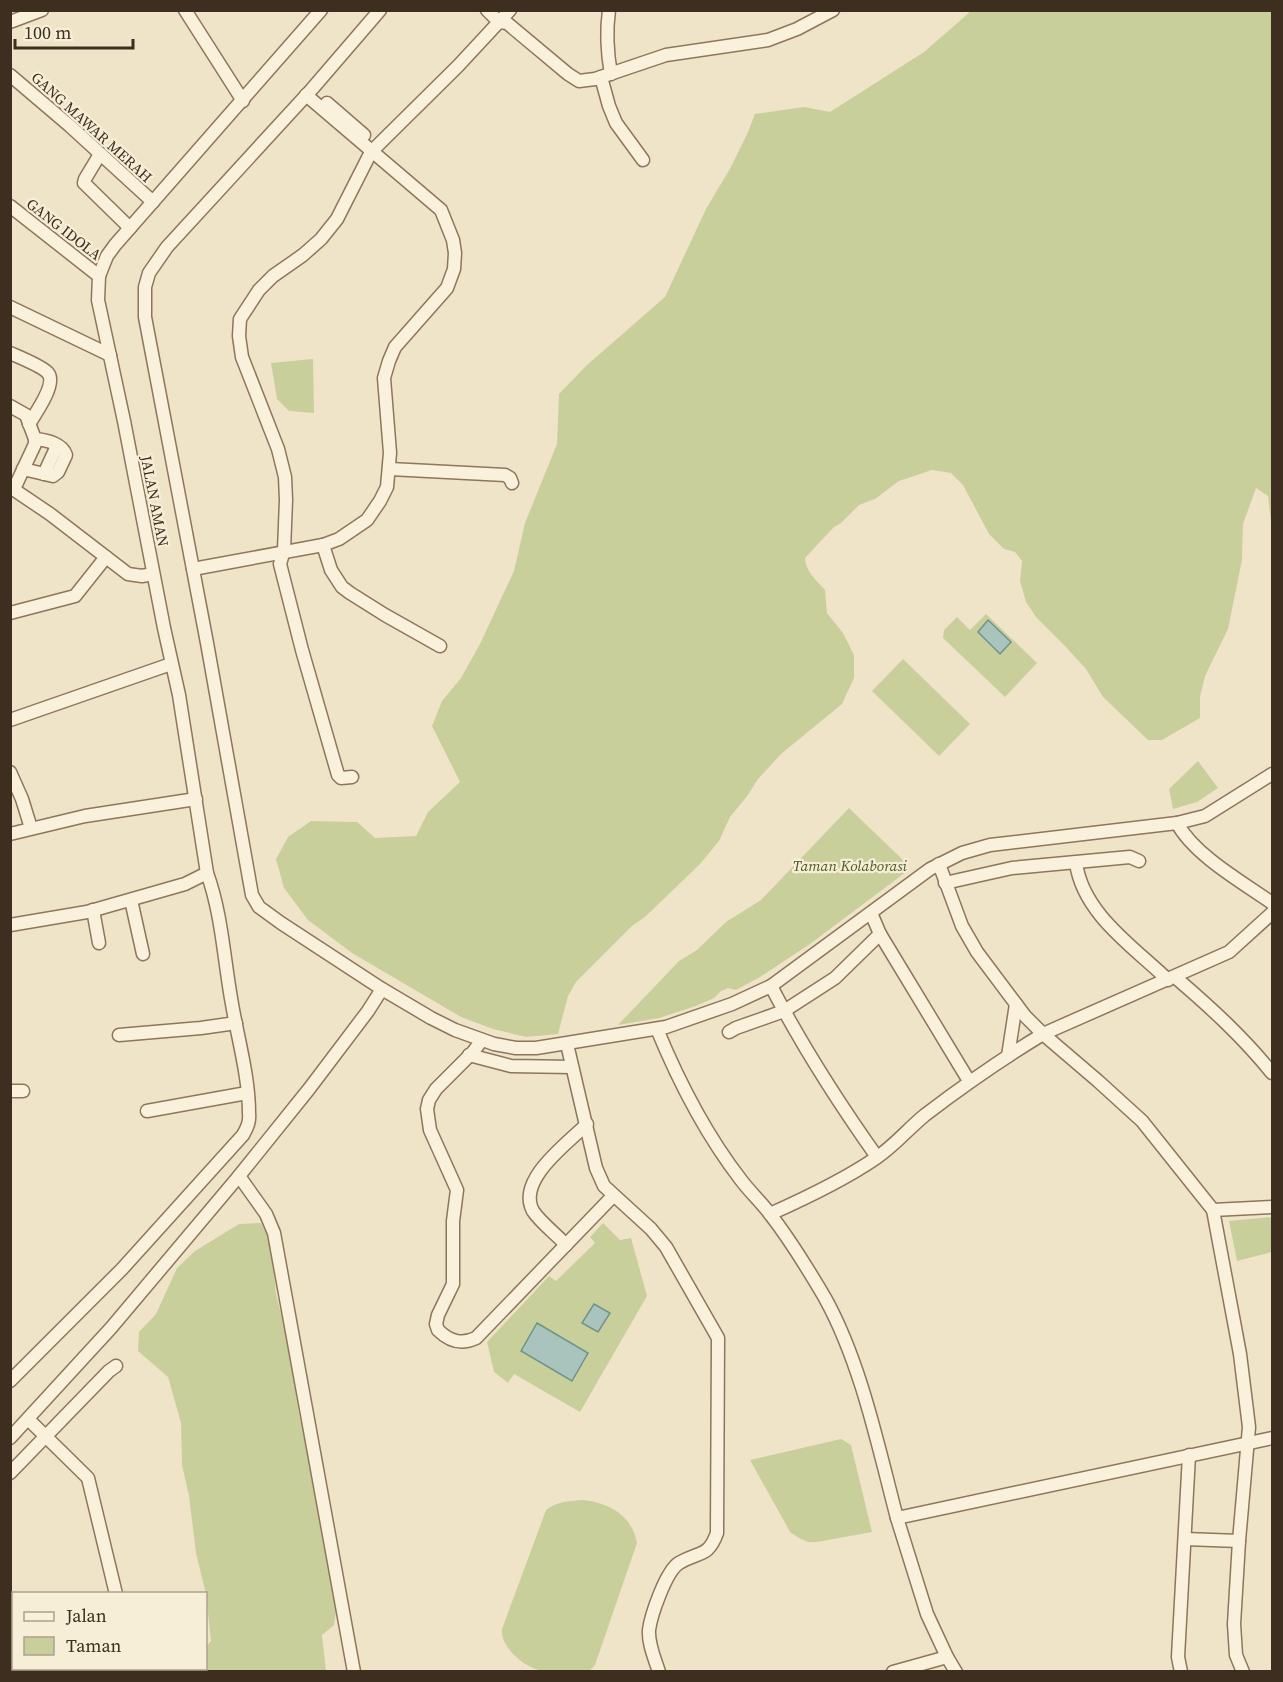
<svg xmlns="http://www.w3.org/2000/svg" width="1283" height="1682" font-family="'Source Serif 4',serif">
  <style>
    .green { fill: #c9cf9b }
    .water { fill: #a9c4bc; stroke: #6f938a; stroke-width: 1.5 }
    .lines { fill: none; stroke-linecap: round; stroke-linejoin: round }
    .minor-casing { stroke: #8d765c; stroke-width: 15 }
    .minor { stroke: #faf1dc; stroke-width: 12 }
    .labels { text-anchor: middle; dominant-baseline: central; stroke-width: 4.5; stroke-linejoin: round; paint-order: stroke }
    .street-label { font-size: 15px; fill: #3d2e20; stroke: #f7eed8 }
    .park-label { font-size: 15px; font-style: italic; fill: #4d5a26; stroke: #f7eed8 }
  </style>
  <rect width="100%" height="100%" fill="#f0e4c8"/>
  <g class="green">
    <path d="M971,11H1272V530L1268,496L1256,488L1243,524L1242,560L1228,629L1205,676L1200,697V718L1162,740H1148L1103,697L1086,669L1064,645L1036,617L1026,602L1020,581L1022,561L1015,552L1004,549L989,534L963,485L951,473L932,470L899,481L875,499L859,505L841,523L834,527L805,558C805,571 817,581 825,590L827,613L843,633L854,655V678L842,704L781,754L758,779L748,795L730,817L719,841L699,865L645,917L632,926L576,982L568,996L558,1034L526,1037L493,1029L461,1017L352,953L308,920L284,888L276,859L288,837L311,821L357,822L375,838L416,836L428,812L460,782L432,726L442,701L461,678L480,644L514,571L525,523L557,444L559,394L587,365L665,297L706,209L731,167L748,132L755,114L804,107L830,112L924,52Z"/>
    <path d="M313,359L314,413L289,411L277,399L271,363Z"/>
    <path d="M986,614L1037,663L1005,697L943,638L944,630L957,617L970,630Z"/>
    <path d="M903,659L970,724L939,756L872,691Z"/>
    <path d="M1198,761L1218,788L1197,802L1173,809L1169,789Z"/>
    <path d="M849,808L902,859L907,868L906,872L810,944L760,977L736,990L728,988L721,991L714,998L696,1006L659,1018L618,1025L679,961L697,950L726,922L761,900Z"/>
    <path d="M1272,1217V1252L1237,1261L1229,1221Z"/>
    <path d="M261,1223L271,1243L276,1294L287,1338L299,1414L308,1453L315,1499L337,1604L334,1625L322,1635L326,1671H208L206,1664V1647L211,1641L206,1594L196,1553L189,1496L182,1465L181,1423L168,1377L138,1351L139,1332L156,1314L177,1268L195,1251L239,1224Z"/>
    <path d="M603,1223L620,1240L631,1238L647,1296L580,1412L514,1374L508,1383L494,1372L487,1342L549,1276L556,1281L595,1243L590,1237Z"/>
    <path d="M841,1439L851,1445L872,1532L817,1542H808L799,1538L790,1532L750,1460Z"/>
    <path d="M583,1500C609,1503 632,1515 637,1543L595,1665L588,1672C557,1672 538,1678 513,1654C507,1647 501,1639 502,1629L546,1510C558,1501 569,1501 583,1500Z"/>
    <path d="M11,1666H13L14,1668L55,1669L56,1671H11Z"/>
  </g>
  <g class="water">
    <path d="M988,620L1011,642L1000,654L978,632Z"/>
    <path d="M594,1304L610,1313L598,1332L582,1323Z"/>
    <path d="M537,1323L588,1353L572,1381L521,1351Z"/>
  </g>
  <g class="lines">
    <defs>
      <g id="minor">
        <path d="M185,10L243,101"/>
        <path d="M380,10L312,89L167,247L149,273L145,287V317L207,643L252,895L259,907L281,923L382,989L431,1018L455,1030L494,1044L516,1048H536L666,1027L732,1004L771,986L930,869L962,853L990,845L1177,823L1205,816L1272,774"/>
        <path d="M487,10L499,22L507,23L568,74L579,81L595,79L666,55L768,40L797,29L833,10"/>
        <path d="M609,10C606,32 607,52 611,74"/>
        <path d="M10,22L42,10"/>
        <path d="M10,75L70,126L153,202"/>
        <path d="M601,77L609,106L616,123L643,160"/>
        <path d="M327,103L364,135"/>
        <path d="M100,154L85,179L84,183L130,228"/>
        <path d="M10,206L99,276"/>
        <path d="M10,307L110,355"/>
        <path d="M10,353C19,357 42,366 48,373C57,384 35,414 29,424"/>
        <path d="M10,406L26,415L35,439V444L14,489"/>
        <path d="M23,469L53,476L58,472L66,455C62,444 47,440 35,439"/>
        <path d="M390,469L505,475L510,478L512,483"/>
        <path d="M44,474L57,446"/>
        <path d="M10,487L50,514L128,574L142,576L153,574"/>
        <path d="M323,545L331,570L342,587L350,593L385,615L440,646"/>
        <path d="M193,569L323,545L339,539L367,520L380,501L387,487L390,453L384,378L389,361L395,347L447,288L454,269L455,253L453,240L441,210L306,95"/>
        <path d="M10,613L75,596L106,557"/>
        <path d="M10,720L171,664"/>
        <path d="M10,772L22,799L31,828"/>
        <path d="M352,777L341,778L338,775L302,650L280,564L284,550L286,500L285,477L278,449L242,357L239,336L240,319L259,290L273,276L303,255L321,239L337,219L371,152L458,66L510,10"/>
        <path d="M1177,823C1194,855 1242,882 1272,903"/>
        <path d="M10,834L85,816L196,799"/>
        <path d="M1076,863C1083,914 1134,947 1168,980"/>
        <path d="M939,864L962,926L977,952L1025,1016L1043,1034L1098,1081L1142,1121L1213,1210L1240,1354L1249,1427L1239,1541L1234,1624L1236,1655L1243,1672"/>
        <path d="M945,883L1012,868L1130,857L1139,861"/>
        <path d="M131,900L143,954"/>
        <path d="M93,910L99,943"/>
        <path d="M871,913L880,934L969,1081"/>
        <path d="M10,925L87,912L185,884L207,873"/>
        <path d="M1175,977C1210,1007 1243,1037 1272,1073"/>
        <path d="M771,986C802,1046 838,1102 877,1157"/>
        <path d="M657,1029C678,1080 707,1136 741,1180C750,1192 761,1202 770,1214C791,1241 808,1269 825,1298C861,1363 878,1446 897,1518"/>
        <path d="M729,1032L736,1028L784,1011L835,978L880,934"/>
        <path d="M119,1035L201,1028L236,1023"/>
        <path d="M482,1040L473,1052L436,1089L429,1100L427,1109L430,1130L457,1190L453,1221V1284L438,1315L436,1324L438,1330C449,1341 461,1345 476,1338L613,1196"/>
        <path d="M567,1044L596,1168L604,1186L651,1229L666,1247L718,1338L717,1533C708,1558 699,1551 679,1563C666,1571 651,1615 649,1630C648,1644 655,1659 659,1672"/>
        <path d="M469,1055L511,1066L572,1067"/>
        <path d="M1008,1056L1016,1004"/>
        <path d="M10,1091H23"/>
        <path d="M147,1111L247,1093"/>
        <path d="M239,1176L266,1214L274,1233L354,1672"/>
        <path d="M1213,1210L1272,1207"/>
        <path d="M770,1214C806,1198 844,1180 876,1158C894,1146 908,1129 925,1115C963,1086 1002,1059 1043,1034L1229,952L1272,913"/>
        <path d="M566,1245C556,1234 541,1223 533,1211C516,1180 568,1143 587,1124"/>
        <path d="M10,1381L122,1269L243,1135C247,1128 250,1122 249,1113C249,1077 238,1039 232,1004C224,961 222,914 207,873L179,695L164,628L124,421L98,300L99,276L107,256L115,245L321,10"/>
        <path d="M29,1420L88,1478L116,1594"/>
        <path d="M10,1438L111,1328L239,1176L309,1089L368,1011L382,989"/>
        <path d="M10,1473L109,1371L116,1366"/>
        <path d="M1185,1539L1239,1541"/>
        <path d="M947,1657L956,1672"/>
        <path d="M132,1668L133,1672"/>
        <path d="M893,1672L947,1657L927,1614L897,1518L1272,1438"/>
        <path d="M1181,1672L1178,1657L1189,1455"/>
      </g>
    </defs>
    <use href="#minor" class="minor-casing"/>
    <use href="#minor" class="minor"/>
  </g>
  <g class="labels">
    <g class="street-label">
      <text transform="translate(92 127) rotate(42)">GANG MAWAR MERAH</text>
      <text transform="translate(64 229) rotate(38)">GANG IDOLA</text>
      <text transform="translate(155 501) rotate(79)">JALAN AMAN</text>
    </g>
    <g class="park-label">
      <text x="850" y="865">Taman Kolaborasi</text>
    </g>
  </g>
  <rect width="1283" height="1682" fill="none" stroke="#3d2e20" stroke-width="24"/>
  <rect x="12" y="1592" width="195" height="78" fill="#f7eed8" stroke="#ada18e" stroke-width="1.5"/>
  <rect x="24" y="1612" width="30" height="9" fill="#faf1dc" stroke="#ada18e" stroke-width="1.5"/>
  <text x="66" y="1622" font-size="18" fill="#3d2e20">Jalan</text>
  <rect x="24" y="1637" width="30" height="18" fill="#c9cf9b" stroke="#ada18e" stroke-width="1.5"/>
  <text x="66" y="1652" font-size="18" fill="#3d2e20">Taman</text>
  <path d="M15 39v9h118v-9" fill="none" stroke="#3d2e20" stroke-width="3"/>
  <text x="24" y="39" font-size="18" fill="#3d2e20" stroke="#f7eed8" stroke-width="4.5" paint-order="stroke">100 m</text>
</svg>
